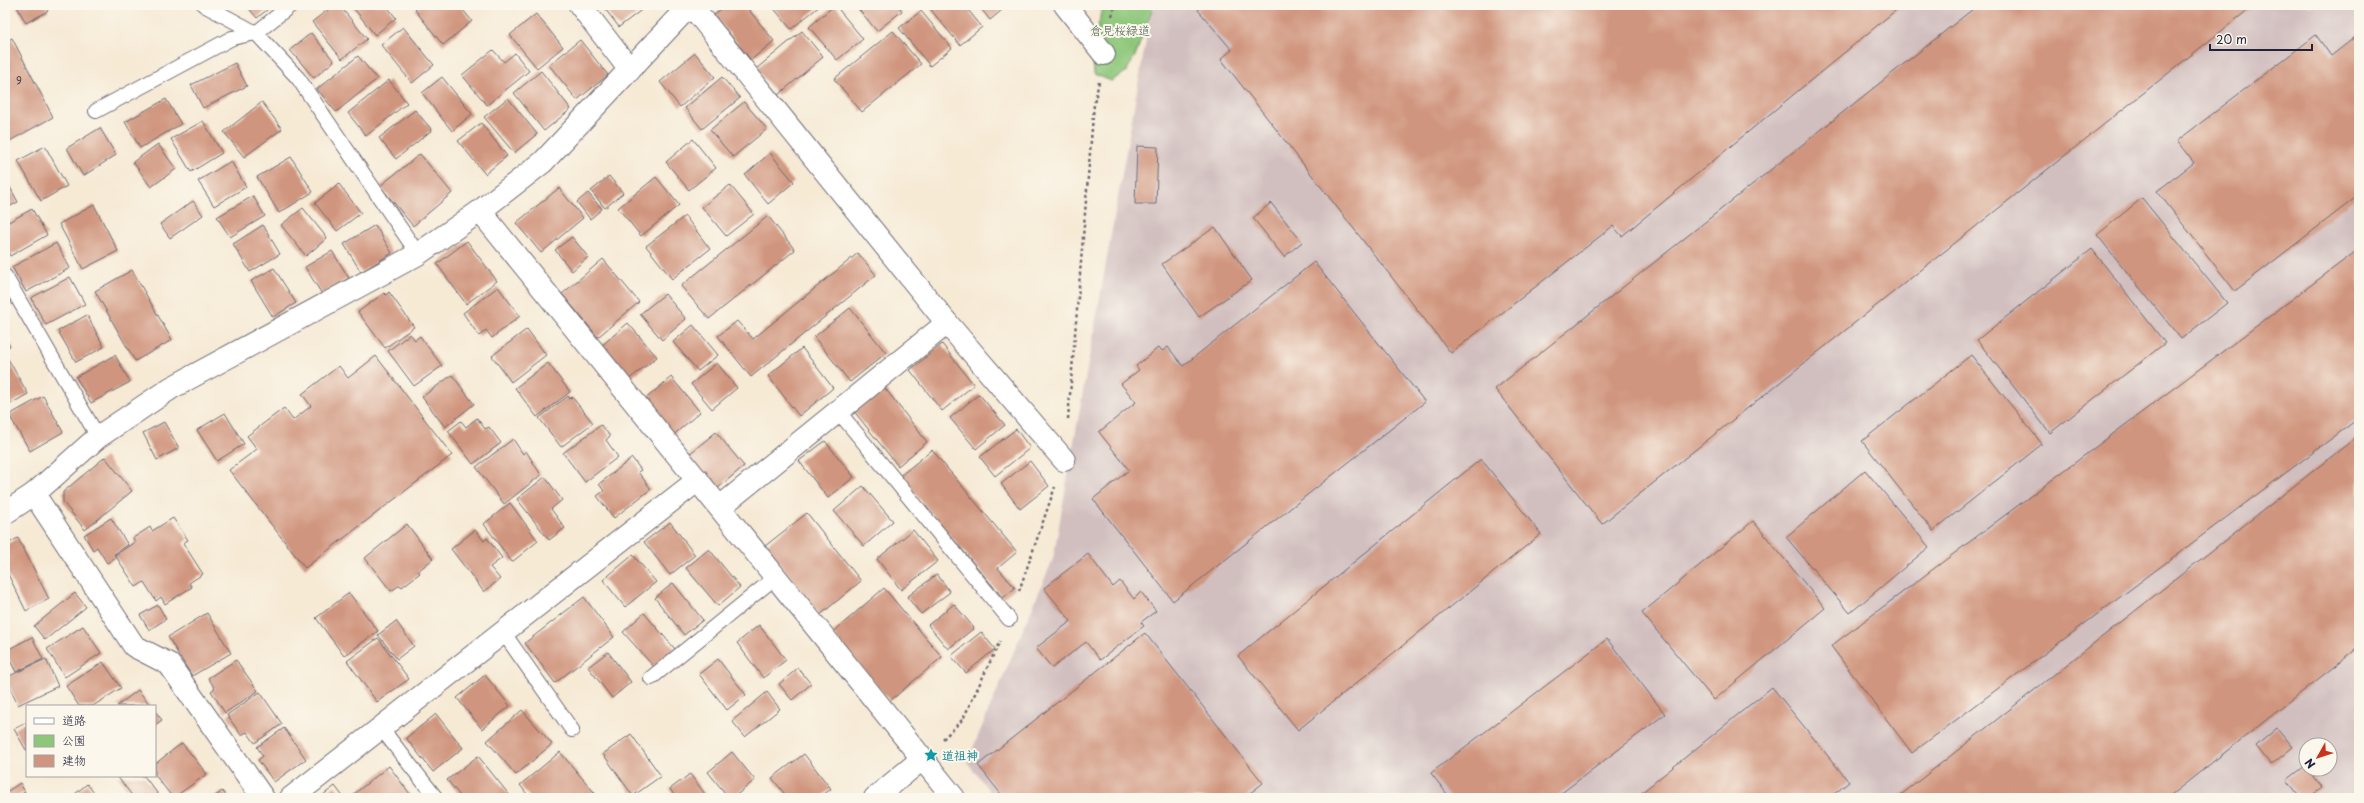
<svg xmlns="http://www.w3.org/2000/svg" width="2364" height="803" font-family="'Playpen Sans','Klee One',sans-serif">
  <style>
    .industrial { fill: #d1bfbf; fill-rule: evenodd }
    .green { fill: #8ec77a; stroke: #58745a }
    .building { fill: #d0957e }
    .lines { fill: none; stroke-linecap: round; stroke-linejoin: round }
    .lane-casing { stroke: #6c6871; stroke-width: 16 }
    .street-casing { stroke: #6c6871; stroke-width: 24 }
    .path { stroke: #6c6871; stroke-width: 2.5; stroke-dasharray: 3 3; stroke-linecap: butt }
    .lane { stroke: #fff; stroke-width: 14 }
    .street { stroke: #fff; stroke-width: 22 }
    .labels { text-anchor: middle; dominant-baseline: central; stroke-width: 4; stroke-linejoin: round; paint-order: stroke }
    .number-label { font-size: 10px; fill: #4e3f4c }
    .park-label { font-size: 12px; fill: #485c51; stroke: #fbf7ec }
    .culture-label { font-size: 12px; font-weight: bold; fill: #0d838f; stroke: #fbf7ec; text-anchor: start }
  </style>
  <rect width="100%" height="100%" fill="#fbf7ec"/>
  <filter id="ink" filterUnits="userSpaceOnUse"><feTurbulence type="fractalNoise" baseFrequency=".025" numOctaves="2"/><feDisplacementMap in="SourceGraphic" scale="8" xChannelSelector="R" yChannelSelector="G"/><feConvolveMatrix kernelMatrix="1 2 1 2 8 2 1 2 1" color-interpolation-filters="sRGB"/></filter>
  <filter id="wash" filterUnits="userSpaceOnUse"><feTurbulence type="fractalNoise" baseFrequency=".012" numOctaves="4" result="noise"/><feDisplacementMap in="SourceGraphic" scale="16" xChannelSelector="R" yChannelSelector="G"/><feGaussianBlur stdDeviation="0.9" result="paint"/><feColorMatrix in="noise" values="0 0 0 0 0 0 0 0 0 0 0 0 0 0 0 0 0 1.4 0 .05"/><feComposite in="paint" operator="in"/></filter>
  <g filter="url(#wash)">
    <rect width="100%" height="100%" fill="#f6ead5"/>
    <path class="industrial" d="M1156,5H2359V798H995L967,762L1053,559L1150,18ZM2306,745H2330V769H2306Z"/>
    <path class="green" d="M1103,5H1154L1135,56L1126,72L1111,81L1094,74L1092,53Z"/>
    <g id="blocks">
      <g class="building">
        <path d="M16,5H45L48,11L26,23Z"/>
        <path d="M246,5H273L257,18Z"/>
        <path d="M334,5H339L367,39L342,59L312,22Z"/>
        <path d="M351,5H386L396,18L375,35Z"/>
        <path d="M422,5H459L472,21L443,45L415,10Z"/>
        <path d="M602,5H648L619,27Z"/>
        <path d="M726,5H745L774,41L751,60L714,15Z"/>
        <path d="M771,5H821L791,29Z"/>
        <path d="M835,5L863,39L837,60L809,27Z"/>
        <path d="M855,5H898L902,11L877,31Z"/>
        <path d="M936,5H964L982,27L960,45L931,10Z"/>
        <path d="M978,5H1008L990,20Z"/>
        <path d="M1203,5H1902L1622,236L1613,226L1451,353L1221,59L1232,50L1198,10Z"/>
        <path d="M1978,5H2254L1602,524L1495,389Z"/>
        <path d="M921,11L952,48L930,66L899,28Z"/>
        <path d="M536,14L563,47L537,68L510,35Z"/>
        <path d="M403,27L434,65L412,83L381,45Z"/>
        <path d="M802,31L823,57L778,95L756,69Z"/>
        <path d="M893,31L921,64L862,112L834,79Z"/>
        <path d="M311,33L334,61L314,78L290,50Z"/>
        <path d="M2359,34V195L2235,291L2157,191L2194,163L2177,141L2316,35L2331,56Z"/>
        <path d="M12,38L53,117L6,143L5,42Z"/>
        <path d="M580,40L608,75L577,100L549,65Z"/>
        <path d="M493,50L504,62L515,53L529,71L487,105L462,75Z"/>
        <path d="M695,53L715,77L680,107L660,82Z"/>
        <path d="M358,56L377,79L336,112L317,89Z"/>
        <path d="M235,63L247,86L203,108L191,85Z"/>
        <path d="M541,71L571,109L544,131L514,93Z"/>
        <path d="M442,77L472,114L452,131L422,93Z"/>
        <path d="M722,77L740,98L702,129L685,108Z"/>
        <path d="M389,80L407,103L366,136L348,113Z"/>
        <path d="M508,98L537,134L514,153L484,117Z"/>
        <path d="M166,99L181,124L140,148L125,122Z"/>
        <path d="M262,102L282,129L244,157L224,132Z"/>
        <path d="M744,102L767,129L733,157L710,130Z"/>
        <path d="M415,110L432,130L396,159L379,138Z"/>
        <path d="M203,121L222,153L191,172L171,139Z"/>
        <path d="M481,123L507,156L485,174L458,141Z"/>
        <path d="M100,128L116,155L83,176L67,148Z"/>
        <path d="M693,139L716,168L689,190L666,162Z"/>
        <path d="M158,144L176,169L151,187L133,162Z"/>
        <path d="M45,146L67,186L41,201L18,161Z"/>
        <path d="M1137,146L1158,147L1156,204H1135Z"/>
        <path d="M770,153L794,182L768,204L745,175Z"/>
        <path d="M420,154L452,193L413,226L380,186Z"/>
        <path d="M291,157L313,192L279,213L257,177Z"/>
        <path d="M231,161L246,187L214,206L198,181Z"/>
        <path d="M609,176L623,193L605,208L591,191Z"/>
        <path d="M656,177L679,205L641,236L618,208Z"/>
        <path d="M5,178L18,202L5,209Z"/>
        <path d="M339,184L361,213L337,231L315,203Z"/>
        <path d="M730,185L754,214L726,236L702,207Z"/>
        <path d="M559,188L583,218L541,253L516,223Z"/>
        <path d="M588,193L602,209L590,219L577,202Z"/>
        <path d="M253,196L265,216L230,237L217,217Z"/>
        <path d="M2142,198L2227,303L2181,339L2097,235Z"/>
        <path d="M193,201L203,215L170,238L160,224Z"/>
        <path d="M1271,203L1302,242L1284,257L1253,218Z"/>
        <path d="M94,205L118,251L83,269L59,224Z"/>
        <path d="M303,208L327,238L306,256L281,225Z"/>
        <path d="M32,209L47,235L10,256L5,246V224Z"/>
        <path d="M685,216L710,249L672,279L646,246Z"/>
        <path d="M768,216L795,250L709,319L681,286Z"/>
        <path d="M263,225L280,254L250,272L233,244Z"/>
        <path d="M375,225L392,253L361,272L344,244Z"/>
        <path d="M1215,227L1252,280L1199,317L1162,264Z"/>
        <path d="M572,237L588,257L572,271L555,250Z"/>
        <path d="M467,241L497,281L466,304L437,264Z"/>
        <path d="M56,243L70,268L26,292L12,267Z"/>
        <path d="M2092,249L2165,343L2050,433L1977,340Z"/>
        <path d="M2359,249V418L1912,753L1831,646Z"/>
        <path d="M332,251L349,278L322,294L305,267Z"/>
        <path d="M858,253L876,275L751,377L718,336L737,321L753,339Z"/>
        <path d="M603,259L639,302L598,337L562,294Z"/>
        <path d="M1314,262L1425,402L1173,601L1093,499L1129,470L1099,432L1136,402L1121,384L1139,370L1136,366L1159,347L1162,351L1168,347L1183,366Z"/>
        <path d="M274,268L296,303L273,317L251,281Z"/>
        <path d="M132,270L172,340L135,361L95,291Z"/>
        <path d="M70,277L85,304L46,325L31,298Z"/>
        <path d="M498,287L520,316L492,338L486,330L479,336L463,313Z"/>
        <path d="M389,292L414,327L385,348L358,312L384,293L386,295Z"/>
        <path d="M665,294L686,319L662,340L640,314Z"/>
        <path d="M850,308L886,353L850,382L814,337Z"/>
        <path d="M87,315L104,347L76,362L58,331Z"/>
        <path d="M628,323L657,357L628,380L600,347Z"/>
        <path d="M693,325L718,355L698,371L673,342Z"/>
        <path d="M527,329L546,355L511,382L492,356Z"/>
        <path d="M410,334L415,340L420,336L442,366L414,386L388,351Z"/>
        <path d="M5,337L10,346L5,348Z"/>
        <path d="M942,344L974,385L942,411L910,370Z"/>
        <path d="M802,348L833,388L799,416L768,376Z"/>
        <path d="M115,355L130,382L91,403L76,377Z"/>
        <path d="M1971,355L2042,444L1933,531L1862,441Z"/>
        <path d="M376,356L452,455L305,568L229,470L257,449L247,436L284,408L293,420L311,406L302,394L339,366L348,378Z"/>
        <path d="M7,357L28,394L5,407V358Z"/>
        <path d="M548,363L570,392L537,417L515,388Z"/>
        <path d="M717,363L737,388L712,409L691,384Z"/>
        <path d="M452,375L474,404L445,427L422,397Z"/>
        <path d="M671,377L700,412L671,437L642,402Z"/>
        <path d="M884,387L927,442L898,466L853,410Z"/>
        <path d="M979,394L1005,425L976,449L950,418Z"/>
        <path d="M43,396L63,432L30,451L9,415Z"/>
        <path d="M568,396L570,399L572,397L593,423L561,447L539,418Z"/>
        <path d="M225,413L244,444L217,461L197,430Z"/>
        <path d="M477,418L485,429L489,427L501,443L473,464L448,431L461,421L466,427Z"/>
        <path d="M164,422L179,448L157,460L143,433Z"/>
        <path d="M601,425L610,436L606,440L618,457L585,482L563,453Z"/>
        <path d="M1016,429L1030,448L995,476L980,457Z"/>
        <path d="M716,432L744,466L711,494L682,460Z"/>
        <path d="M2359,435V647L2167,798H1897Z"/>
        <path d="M513,439L523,454L526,451L541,475L504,504L476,467Z"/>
        <path d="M825,441L854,477L828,498L799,461Z"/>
        <path d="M932,450L1017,552L998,568L1015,588L1003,598L900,476Z"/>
        <path d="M105,457L132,491L85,530L63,502V492Z"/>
        <path d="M632,458L641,470L638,472L651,489L614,518L597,496L604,491L599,484Z"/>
        <path d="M1481,459L1541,534L1298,730L1238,656Z"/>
        <path d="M1030,461L1049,486L1020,509L1001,484Z"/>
        <path d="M1865,470L1929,547L1850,613L1786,537Z"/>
        <path d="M545,477L562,500L551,509L565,528L549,540L517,499Z"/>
        <path d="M863,486L893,521L864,546L834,511Z"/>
        <path d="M510,503L538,541L512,562L484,524Z"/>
        <path d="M807,513L861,581L820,615L765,546Z"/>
        <path d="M111,518L128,545L114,554L116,557L107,563L97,547L93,550L84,535Z"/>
        <path d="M173,518L188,540L183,543L203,574L189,583L192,587L165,604L161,597L156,601L144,582L136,587L115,555L135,542L133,538L150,527L152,531Z"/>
        <path d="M1753,521L1825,608L1714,700L1642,613Z"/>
        <path d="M670,522L695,555L670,575L644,542Z"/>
        <path d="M407,524L433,559L418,571L420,573L402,587L400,585L391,591L365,558Z"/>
        <path d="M475,530L484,541L487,538L502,558L490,567L500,579L484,592L451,549Z"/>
        <path d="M913,530L938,561L901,590L877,559Z"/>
        <path d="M18,538L49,599L26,611L5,568V545Z"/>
        <path d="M709,549L740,587L718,606L686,568Z"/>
        <path d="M1088,554L1113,587L1120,581L1134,599L1141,592L1156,611L1141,622L1144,626L1100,660L1086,642L1052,668L1036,648L1071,621L1044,588Z"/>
        <path d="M633,555L656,582L625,607L603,580Z"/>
        <path d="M937,574L950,592L921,614L907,597Z"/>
        <path d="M673,583L703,620L684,635L655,598Z"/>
        <path d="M884,588L942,657L890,701L832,633Z"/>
        <path d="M75,593L86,607L45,640L34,626Z"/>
        <path d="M349,593L378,631L344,656L316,618Z"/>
        <path d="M584,597L614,637L555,683L525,643Z"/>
        <path d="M954,604L974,628L948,649L928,625Z"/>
        <path d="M158,605L166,619L149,630L140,615Z"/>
        <path d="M207,613L231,653L192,676L168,637Z"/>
        <path d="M644,613L675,649L654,667L623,632Z"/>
        <path d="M396,621L414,646L397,659L378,635Z"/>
        <path d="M759,625L786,660L763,678L737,643Z"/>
        <path d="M83,626L101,653L65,677L47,649Z"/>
        <path d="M981,632L995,649L966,673L951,656Z"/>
        <path d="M1145,633L1263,783L1244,798H1004L978,765Z"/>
        <path d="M32,637L43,659L16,672L5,651Z"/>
        <path d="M378,638L409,679L377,702L347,661Z"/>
        <path d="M1607,639L1665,714L1555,798H1450L1431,773Z"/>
        <path d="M608,652L631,682L612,698L588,667Z"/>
        <path d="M46,659L58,686L18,705L5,678Z"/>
        <path d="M718,659L746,695L727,710L699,674Z"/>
        <path d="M236,660L258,691L225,713L211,691L215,688L208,678Z"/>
        <path d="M103,662L121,688L93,706H79L66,686Z"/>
        <path d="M798,668L811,684L792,700L779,684Z"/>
        <path d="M485,675L510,706L482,729L457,698Z"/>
        <path d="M1772,687L1849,782L1829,798H1635Z"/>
        <path d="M138,690L151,706H117Z"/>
        <path d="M260,692L282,724L255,743L247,732L241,735L227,715Z"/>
        <path d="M767,692L780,709L745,737L732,721Z"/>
        <path d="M522,710L552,744L516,775L487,741Z"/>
        <path d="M155,711L162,720L155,725Z"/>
        <path d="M436,714L463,748L433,772L406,738Z"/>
        <path d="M27,722V750H26L14,729Z"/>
        <path d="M284,728L306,759L274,782L258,760L263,756L257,747Z"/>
        <path d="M2277,728L2293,747L2271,765L2256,746Z"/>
        <path d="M631,734L661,776L633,796L603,754Z"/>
        <path d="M182,743L207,774L173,798L155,775V764Z"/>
        <path d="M560,752L599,798H530L520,785Z"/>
        <path d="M732,752L755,780L733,798H729L708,772Z"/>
        <path d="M804,754L831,789L819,798H788L772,778Z"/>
        <path d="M478,756L511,797L509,798H462L447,780Z"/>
        <path d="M389,766L413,798H358L354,794Z"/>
        <path d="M2305,766L2322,788L2308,798H2301L2287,780Z"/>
        <path d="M690,774L708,798H676L670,789Z"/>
        <path d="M117,776H144L161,798H134Z"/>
        <path d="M20,783L25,792L15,798H5V793Z"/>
        <path d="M87,784L98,798H78L75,794Z"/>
        <path d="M335,786L344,798H319Z"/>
        <path d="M222,791L228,798H213Z"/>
      </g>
    </g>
  </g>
  <g filter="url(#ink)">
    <use href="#blocks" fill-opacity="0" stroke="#6c6871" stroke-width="1"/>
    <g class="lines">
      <defs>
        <g id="lane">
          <path d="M204,5L256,33L298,78L418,254"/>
          <path d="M96,111L232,38L256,33L291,5"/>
          <path d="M5,276L98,437"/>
          <path d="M838,411L1009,619"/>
          <path d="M503,632L572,730"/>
          <path d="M651,678L777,576"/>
          <path d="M381,728L436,798"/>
        </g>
        <g id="street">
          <path d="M580,5L630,70"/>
          <path d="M691,5L947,323L1064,460"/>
          <path d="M1065,5L1104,54"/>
          <path d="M480,211L954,798"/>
          <path d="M34,494L134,646L169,664L263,798"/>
          <path d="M720,507L947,323"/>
          <path d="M5,513L34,494L98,437L171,388L418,254L480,211L543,162L690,5"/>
          <path d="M291,798L698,480"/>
          <path d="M875,798L922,759"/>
        </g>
      </defs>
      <use href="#lane" class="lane-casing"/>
      <use href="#street" class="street-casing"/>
      <g class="path">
        <path d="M1112,16L1115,5"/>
        <path d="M1068,419L1094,104L1099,82"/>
        <path d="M1019,591L1055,487"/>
        <path d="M943,739L963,719L1000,641"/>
      </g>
      <use href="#lane" class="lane"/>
      <use href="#street" class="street"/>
    </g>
  </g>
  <defs>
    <symbol id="sight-bare" viewBox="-9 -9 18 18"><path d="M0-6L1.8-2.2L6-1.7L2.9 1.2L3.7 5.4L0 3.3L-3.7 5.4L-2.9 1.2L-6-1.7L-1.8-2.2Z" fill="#0f9aa8" stroke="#fbf7ec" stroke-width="2.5" paint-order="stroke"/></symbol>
  </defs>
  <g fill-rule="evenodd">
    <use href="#sight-bare" x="921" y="745" width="20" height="20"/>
  </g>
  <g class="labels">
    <g class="number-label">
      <text x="19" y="80">9</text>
    </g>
    <g class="park-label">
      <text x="1120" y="30">倉見桜緑道</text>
    </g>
    <g class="culture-label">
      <text x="942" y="755">道祖神</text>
    </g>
  </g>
  <rect width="2364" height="803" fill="none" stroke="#fbf7ec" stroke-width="20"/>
  <rect x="26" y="705" width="130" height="72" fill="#fbf7ec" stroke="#a4a2a5"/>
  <rect x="34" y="718" width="20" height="6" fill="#ffffff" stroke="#a4a2a5"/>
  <text x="62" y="725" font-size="12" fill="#22223b">道路</text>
  <rect x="34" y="735" width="20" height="12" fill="#8ec77a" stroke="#a4a2a5"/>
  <text x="62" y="745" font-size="12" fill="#22223b">公園</text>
  <rect x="34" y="755" width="20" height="12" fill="#d0957e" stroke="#a4a2a5"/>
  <text x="62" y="765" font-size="12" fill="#22223b">建物</text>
  <g transform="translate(2318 757) rotate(231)"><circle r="19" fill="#fbf7ec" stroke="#a4a2a5"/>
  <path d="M0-3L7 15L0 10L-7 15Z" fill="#c8321e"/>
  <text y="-6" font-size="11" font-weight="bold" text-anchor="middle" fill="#22223b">N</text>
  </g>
  <path d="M2210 44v6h102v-6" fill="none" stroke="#22223b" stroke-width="2"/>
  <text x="2216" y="44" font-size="12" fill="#22223b" stroke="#fbf7ec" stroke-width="3" paint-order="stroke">20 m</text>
</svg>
